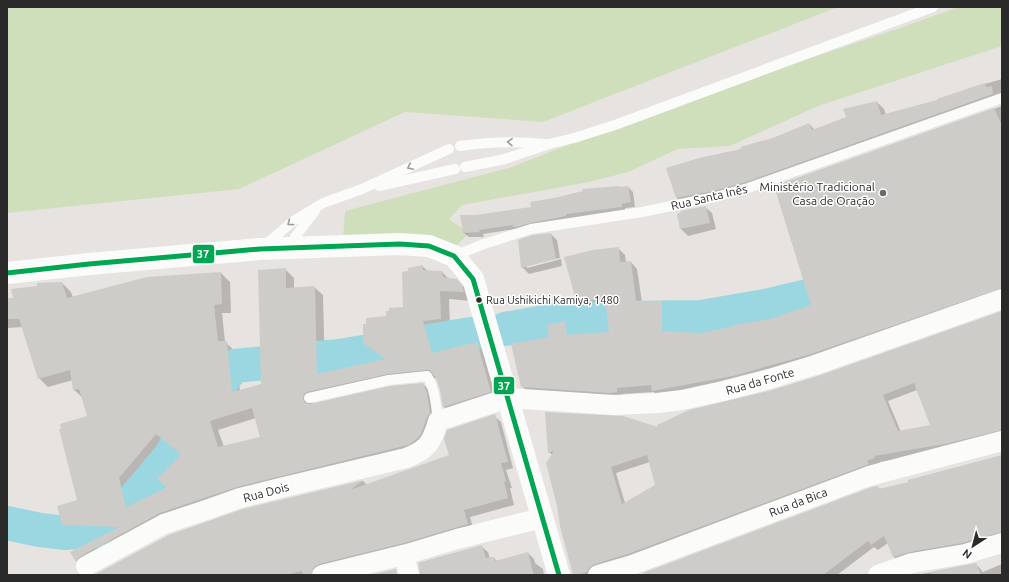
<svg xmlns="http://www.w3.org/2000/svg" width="1009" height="582" font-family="Ubuntu,sans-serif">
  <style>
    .green { fill: #cfdfbc }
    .shadow { fill: #0003; fill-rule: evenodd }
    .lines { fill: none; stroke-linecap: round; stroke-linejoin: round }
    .river { stroke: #9bd7e1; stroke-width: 34 }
    .building { fill: #ceccc9; fill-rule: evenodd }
    .service { stroke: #fbfbfa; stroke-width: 10 }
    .minor { stroke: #fbfbfa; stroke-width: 20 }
    .secondary { stroke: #fbfbfa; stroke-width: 22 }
    .bus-1-casing { stroke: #fff; stroke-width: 8 }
    .bus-1 { stroke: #00a651; stroke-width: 5 }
    .oneway { stroke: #9d9d9c }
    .poi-dot { fill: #6c6b6a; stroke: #fff; stroke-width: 1.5 }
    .bus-dot { fill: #2a2a2a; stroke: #fff; stroke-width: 1.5 }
    .labels { text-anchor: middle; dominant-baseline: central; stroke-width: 3; stroke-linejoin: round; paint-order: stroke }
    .bus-label { font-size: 11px; fill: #2a2a2a; stroke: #fff; text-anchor: start }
    .poi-label { font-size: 12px; fill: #2a2a2a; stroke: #fff; text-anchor: end }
    .street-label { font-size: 12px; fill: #2a2a2a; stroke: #fff }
    .line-badge { stroke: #fff; stroke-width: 1.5 }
    .badge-label { font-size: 11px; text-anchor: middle; font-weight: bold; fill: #fff }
  </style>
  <rect width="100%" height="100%" fill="#e7e3e0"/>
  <g class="green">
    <path d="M7,7H838L543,122L405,112L239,189L7,213Z"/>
    <path d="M958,7H1002V46L818,106L730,146L678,149L628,172L589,182L462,205L449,219L469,233L454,248L343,239L345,211L512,167L656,110L900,28Z"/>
  </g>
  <g class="shadow">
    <path d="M1002,79V100L684,205L677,198L668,169L743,150L809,124L815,130L847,118L877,102L884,109L886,115L938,101L968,89Z"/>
    <path d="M1002,106V296L818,360L660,398L654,392L623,394L624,399L529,393L522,386L550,337L565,322L571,328L572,336L610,332L607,305L585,310L578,303L618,248L625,255L626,262H631L637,269L642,302H661L668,309V332L701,334L770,320L812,306L776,186Z"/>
    <path d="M628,187L633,192L635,207L625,208L626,212L483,234L484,237H469L464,233L476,216L533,208Z"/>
    <path d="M705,207L712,213L716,229L688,236L681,229L678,214Z"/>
    <path d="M551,234L557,240L560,258L527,265V268L561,259L562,266L529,274L522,267Z"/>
    <path d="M422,266L428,271L442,272L449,279L456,280L466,289L472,301L449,299L450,328L431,329L438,352L477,343L486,352L499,400L453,416L444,407L441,390L436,378L397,382L316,400L313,402L312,405L423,384L432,393L436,403L429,443L246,495L85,570L76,561L71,553L107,535L72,533L63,524L78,501L88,417L83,398L74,390L73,380L48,387L39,378L23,327L7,328V299H15L62,283L71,292L73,298L221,273L230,282L231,313H222L225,342L235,351L240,391L262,385L285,269L294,278V288L314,287L323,295L325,373L386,360L373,351L364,342L387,317L404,308L409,272ZM256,418L261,437L224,447L218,430ZM166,442L182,455L168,488L132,505L128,487Z"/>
    <path d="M1002,312V437L952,450L880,462V464L594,575H574L553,456L549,452L546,413L659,429L819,377ZM917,390L931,426L901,432L888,401ZM650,462L656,486L625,503L616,473Z"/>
    <path d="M494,416L501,422L513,468L506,470L512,488H510L514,505L470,517L474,531L317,575H96L244,510L363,481L367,485L451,456Z"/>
    <path d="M1002,456V539L900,563L894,557L888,543L878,550L874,547L837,575H641L873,488L877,487L880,489L909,483Z"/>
    <path d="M481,546L488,552L490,559L494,558L497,561L528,553L534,559L535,563L543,569L544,575H421L419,563Z"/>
    <path d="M976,564L983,572L1002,564V575H916Z"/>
  </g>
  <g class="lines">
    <g class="river">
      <path d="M505,329L555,320L620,318L701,317L765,306L854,285"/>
      <path d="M7,523L40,530L66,533L94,531L135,498L171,455L194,410L217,387L234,366L339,356L471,334"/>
    </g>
  </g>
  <g class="building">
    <path d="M985,83L986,87L992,86L993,94L746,182L713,191L676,198L666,168L699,158L741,149L740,147L776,137L809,123L812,130L846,117L843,109L877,101L881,115L937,100V99Z"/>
    <path d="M994,108L1002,125V288L811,354L733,376L652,391L651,385L617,388V392L610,393L521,387L511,344L549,337L547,325L565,321L567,335L609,332L605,297L577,304L564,257L593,250L619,247L620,262L631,261L636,301H662V331L701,333L734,326V325L770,319L811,305L774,186Z"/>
    <path d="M619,186V187L628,186L631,202L622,204V207L566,214V216L530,223L516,227H513V225L479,230L480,232L463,233L460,215H476L531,207L530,202L554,198L583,191L582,189Z"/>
    <path d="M706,206L710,223L680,229L677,214L681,212L680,211Z"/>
    <path d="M551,233L556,259L521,268L518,240L532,235Z"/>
    <path d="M423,265V270L442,271L443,277L457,279L462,285L464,292L440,291L441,319L423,321L432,353L477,342L491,392L443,407L440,390L436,378L430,370H426L388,374L307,392L304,394L303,399L305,403L310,404L390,386L423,383L427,393L430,413L427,417L421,434L418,438L408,445L237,487L160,513L81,556L76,562L70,552L120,527L62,525L57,506L77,500L59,429H61L60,424L87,416L79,389L73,390L70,370L38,379L19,319H7V298H13L11,289L37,286V283L62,282L67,298L147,277L221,272L222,304L214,305L218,341H227L232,392L261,384L258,270L286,268V288L315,286L317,374L386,359L363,343V324H366V318L386,316V311H389V308L403,307L402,272L408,271V268ZM252,408L260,437L218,447L210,421ZM156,434L181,454L157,479L167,488L126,507L119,478Z"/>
    <path d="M1002,311V430L945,444L874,456L875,458L867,461L869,464L628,554L595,564L590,567L587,572L578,575H573L560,526L557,506L546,463L554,451L548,453L545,412L623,416L658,427L657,425L689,410L772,390L818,376ZM914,383L930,425L898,431L883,395ZM647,455L655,485L622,504L611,467Z"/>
    <path d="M495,414L508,462L501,463L506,481L504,482L508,498L464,510L468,524L404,543L319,564L314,567L311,575H303L302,571L285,575H94L169,535L243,509L364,480L350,490L449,455L444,439L447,430Z"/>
    <path d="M1002,455V532L962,543L910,552L893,557L884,536L871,545L868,541L823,575H646L643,573L872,487L878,486L879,489L908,482V480Z"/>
    <path d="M482,545L486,558L494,557L495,561L528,552L534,575H420L418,563Z"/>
    <path d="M976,563L981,575H931L930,572Z"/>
    <path d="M396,569L397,575H370Z"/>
  </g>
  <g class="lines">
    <g class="service">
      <path d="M460,146C488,142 516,141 545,144"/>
      <path d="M465,167L505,159L549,144L574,138L615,125L933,7"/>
      <path d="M379,186L455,169"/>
      <path d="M263,247L292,222L323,203L362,189L449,149"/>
      <path d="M292,248L295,237L315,211"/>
      <path d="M454,256L484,244L531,229L642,212L715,197L748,188L1002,98"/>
      <path d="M309,398L389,380L427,376C435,388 436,406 438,421"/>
    </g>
    <g class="minor">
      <path d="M404,555L409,575"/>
      <path d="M86,566L164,524L206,510L240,498L280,488L406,458C427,450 432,443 438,421L508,398L614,405L657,403L682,400L723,391L769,379L815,365L1002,299"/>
      <path d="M322,575L407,554L457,539L542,518"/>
      <path d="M598,575L632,565L869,476L1002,441"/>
      <path d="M878,575L912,563L965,554L1002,543"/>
    </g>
    <path class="secondary" d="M7,273L89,264L260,249L400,244L429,246L454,256L473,279L559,575"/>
    <defs>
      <path id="bus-1" d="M7,273L89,264L260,249L400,244L429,246L454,256L473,279L559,575"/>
    </defs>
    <use href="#bus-1" class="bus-1-casing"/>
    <use href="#bus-1" class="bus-1"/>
  </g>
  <defs><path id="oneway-chevron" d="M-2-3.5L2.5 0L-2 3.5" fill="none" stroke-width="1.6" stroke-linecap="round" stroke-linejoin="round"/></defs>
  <g class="oneway">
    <use href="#oneway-chevron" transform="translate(510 142) rotate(-179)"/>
    <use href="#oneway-chevron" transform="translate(410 167) rotate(155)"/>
    <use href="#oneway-chevron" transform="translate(290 223) rotate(143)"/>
  </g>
  <circle class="poi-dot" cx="883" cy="193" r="4"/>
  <circle class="bus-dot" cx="479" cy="300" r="3.5"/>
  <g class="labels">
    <g class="bus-label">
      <text x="486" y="300">Rua Ushikichi Kamiya, 1480</text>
    </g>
    <g class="poi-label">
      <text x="875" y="186">Ministério Tradicional<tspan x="875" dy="14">Casa de Oração</tspan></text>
    </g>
    <g class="street-label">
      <text transform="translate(709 197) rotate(-13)">Rua Santa Inês</text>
      <text transform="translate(760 381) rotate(-16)">Rua da Fonte</text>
      <text transform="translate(266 492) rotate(-15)">Rua Dois</text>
      <text transform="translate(798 502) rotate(-21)">Rua da Bica</text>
    </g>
  </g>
  <g class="line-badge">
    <rect x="192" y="244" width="23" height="20" rx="4" fill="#00a651"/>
    <rect x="493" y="376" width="22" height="19" rx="4" fill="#00a651"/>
  </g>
  <g class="badge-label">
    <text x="203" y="258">37</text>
    <text x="504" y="390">37</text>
  </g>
  <rect width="1009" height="582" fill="none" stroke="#2a2a2a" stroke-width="16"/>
  <g transform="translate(973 546) rotate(216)" stroke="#ffffff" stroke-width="3" paint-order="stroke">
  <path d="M0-3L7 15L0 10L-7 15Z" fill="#2a2a2a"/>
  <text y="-6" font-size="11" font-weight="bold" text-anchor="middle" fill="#2a2a2a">N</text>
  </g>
</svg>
